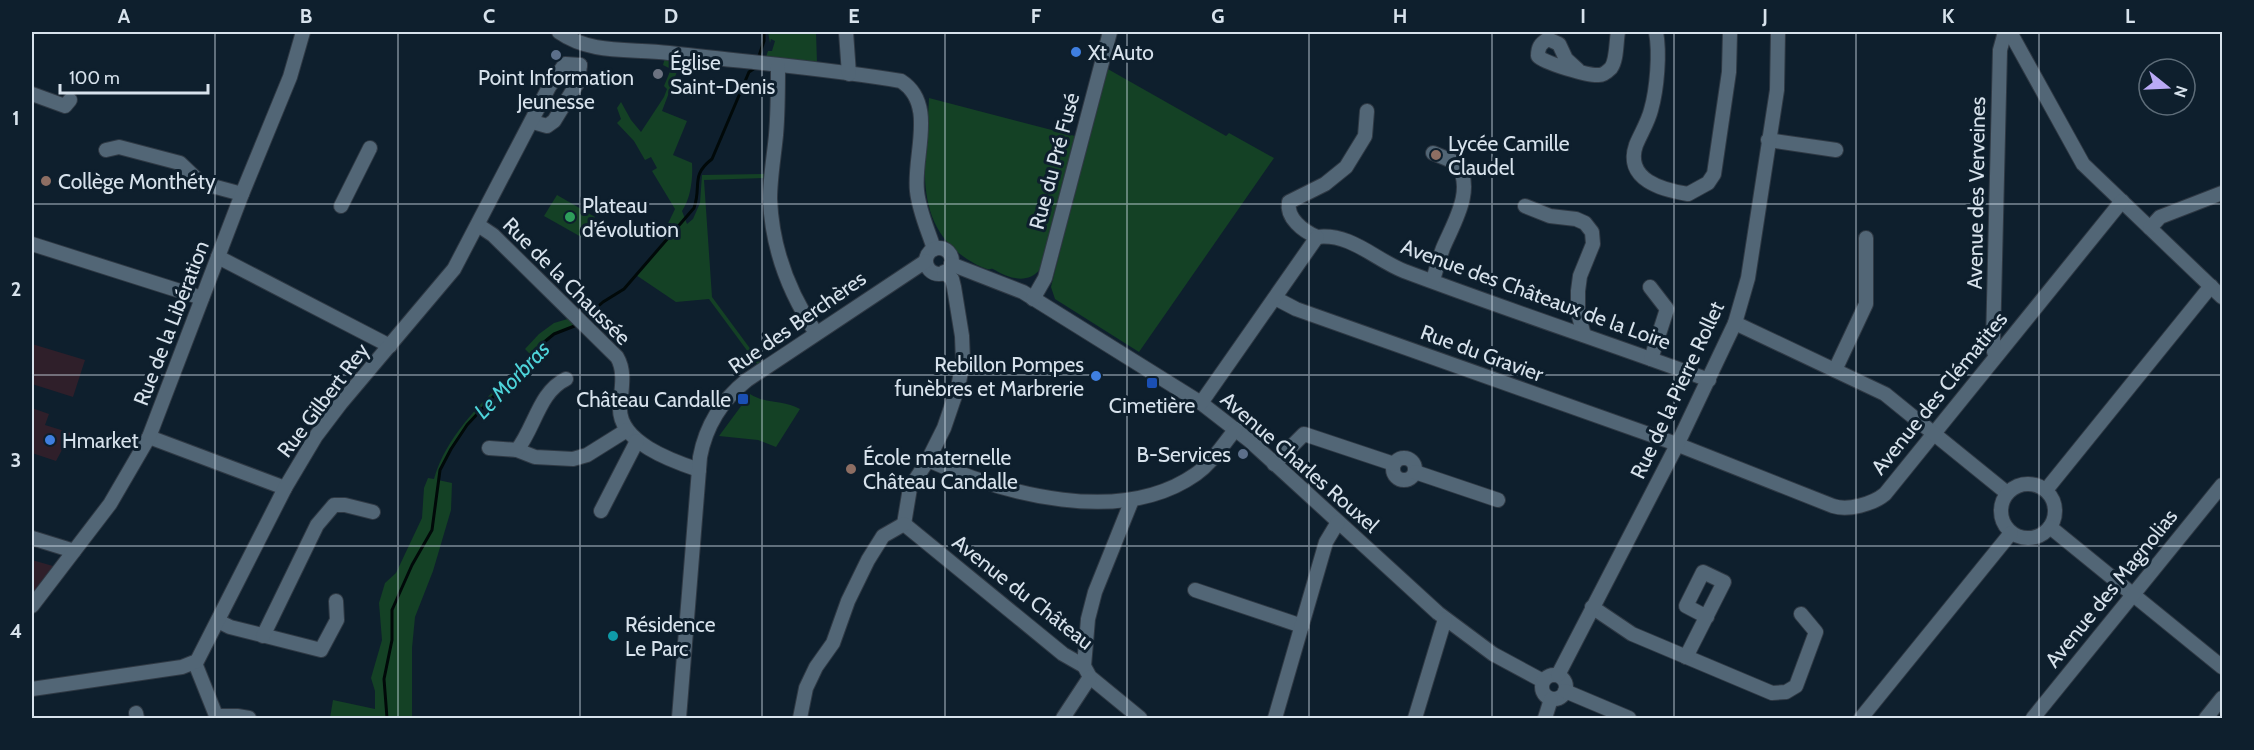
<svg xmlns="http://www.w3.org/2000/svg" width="2254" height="750" font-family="Cabin,sans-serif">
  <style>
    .commercial { fill: #2f1f2a }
    .green { fill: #144125 }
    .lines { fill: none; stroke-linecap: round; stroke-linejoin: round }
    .stream { stroke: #010909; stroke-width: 3 }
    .minor-casing { stroke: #2f3944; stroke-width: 16 }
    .minor { stroke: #526676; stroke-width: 14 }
    .grid { fill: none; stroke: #d7e2ec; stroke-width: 1.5; stroke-opacity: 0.55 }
    .shop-dot { fill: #3f7fe0; stroke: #0e1f2d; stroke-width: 2 }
    .service-dot { fill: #5c6f8a; stroke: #0e1f2d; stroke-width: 2 }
    .worship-dot { fill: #6b7280; stroke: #0e1f2d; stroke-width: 2 }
    .education-dot { fill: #8d6e63; stroke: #0e1f2d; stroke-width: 2 }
    .leisure-dot { fill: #2e9e5b; stroke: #0e1f2d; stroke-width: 2 }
    .transit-dot { fill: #1a4fb4; stroke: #0e1f2d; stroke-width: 2 }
    .culture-dot { fill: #0f9aa8; stroke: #0e1f2d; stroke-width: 2 }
    .labels { text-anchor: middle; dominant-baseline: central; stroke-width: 6; stroke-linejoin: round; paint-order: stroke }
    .poi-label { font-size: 21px; fill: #d7e2ec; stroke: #0e1f2d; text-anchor: start }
    .street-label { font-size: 21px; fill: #d7e2ec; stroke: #0e1f2d }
    .water-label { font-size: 22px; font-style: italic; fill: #4ed4da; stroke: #0e1f2d }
    .neatline { fill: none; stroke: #d7e2ec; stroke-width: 2 }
    .grid-label { font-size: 20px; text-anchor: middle; font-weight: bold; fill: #d7e2ec }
  </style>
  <rect width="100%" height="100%" fill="#0e1f2d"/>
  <g class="commercial">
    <path d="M32,344L85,360L73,397L32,384Z"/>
    <path d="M32,408L49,414L45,425L71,433L56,461L32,453Z"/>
    <path d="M32,560L53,566L32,594Z"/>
  </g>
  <g class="green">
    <path d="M768,32H816L817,63L766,57L768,51H772L775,41L771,39L770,43Z"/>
    <path d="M665,58L681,61L662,111L687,121L673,155L692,163C693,178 691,198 682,211L687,224L693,219L700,203L702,175L764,174V178L704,180L712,297L760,362L757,364L709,299L676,302L636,275L664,241L663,234L675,209L652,171L657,168L651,157L645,160L634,141L617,123L621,119L617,108L621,102L631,120L641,132L664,97L667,89L664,86L671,69L663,65Z"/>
    <path d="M1106,68L1226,136L1229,133L1274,158L1139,352L1055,299L1051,287Z"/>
    <path d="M929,98L1075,136L1040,269C1028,285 1008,278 995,270C990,267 992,270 987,269C980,267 972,262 967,259C909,221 927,155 929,98Z"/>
    <path d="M557,195L595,217L583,238L544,216Z"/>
    <path d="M571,318L576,326C569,330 561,331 554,334C539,341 527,361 515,373C487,404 447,437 438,480L452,483L451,510L433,571L415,617L412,648V718H330L333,700L375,709V691L371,678L382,640L379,603L385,583L396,573L422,518L424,488L428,478L434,479C449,427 495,392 530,354L525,349L539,334L554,323Z"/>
    <path d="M750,394C765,404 783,400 800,409L776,447L758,440L719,436Z"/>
  </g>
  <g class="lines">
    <g class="stream">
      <path d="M758,59L764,41V32"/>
      <path d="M584,319L603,302L624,289L694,208C702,185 690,176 712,159L749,72L755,68"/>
      <path d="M387,718L384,679L392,640V610L412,565L432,530L440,470L451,449L467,425L543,343L554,334L577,325"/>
    </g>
    <defs>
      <g id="minor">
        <path d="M559,32C592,55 631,48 669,53C746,62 824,68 901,81C937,104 913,155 917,191C919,211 928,230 934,249"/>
        <path d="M846,32L849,74"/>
        <path d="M1656,32C1660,53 1657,89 1651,110C1648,122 1641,133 1636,145C1624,180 1663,190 1688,194L1708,183L1714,174L1729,72L1730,32"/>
        <path d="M2010,32L2083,164L2222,297"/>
        <path d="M778,66C778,89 778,112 776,135C774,156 770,178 770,199C772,248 789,293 816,333"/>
        <path d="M1578,70L1566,59L1559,44L1548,39C1540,44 1538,47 1538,56C1544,63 1589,76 1599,75C1604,75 1608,71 1611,68C1617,60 1616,42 1618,32"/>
        <path d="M32,94L65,106L70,100"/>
        <path d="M533,122L547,126L554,121L578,82L580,65"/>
        <path d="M1768,140L1836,150"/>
        <path d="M106,150L119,147L180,163L201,183L242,194"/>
        <path d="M341,206L370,148"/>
        <path d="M1525,206L1550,216L1576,219L1585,223L1592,232L1593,244L1580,276L1578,291V313L1584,335"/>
        <path d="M478,225L493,235L617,357C626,372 621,391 620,407C618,442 672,461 699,470"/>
        <path d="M2150,228L2160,217L2222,193"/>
        <path d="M1317,237C1351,233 1374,259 1404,271C1505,309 1608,343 1709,380"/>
        <path d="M1317,237C1303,231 1286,218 1289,202L1325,184L1346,167L1365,136L1367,111"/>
        <path d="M32,244L202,298"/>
        <circle cx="939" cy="261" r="13"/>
        <path d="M218,257L390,346"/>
        <path d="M951,264L1023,292L1201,403L1250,441L1438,613L1493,654L1543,681"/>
        <path d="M1433,280C1436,270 1439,259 1443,248C1454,222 1475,190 1457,163L1433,153"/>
        <path d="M1650,287L1667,309L1651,359"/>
        <path d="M1275,298L1296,309L1671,442L1833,506C1848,511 1873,504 1885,494L2122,201"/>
        <path d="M1033,299L1045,278L1110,32"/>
        <path d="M1735,323L1885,394L2007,493"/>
        <path d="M1997,355L1994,352L1993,344L2000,50L2005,32"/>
        <path d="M1835,370L1866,304V238"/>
        <path d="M1201,403L1317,237"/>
        <path d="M149,437L285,488"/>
        <path d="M489,448L517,450L535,457L573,459L587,455L627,430"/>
        <path d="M517,450C535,427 539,392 566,379"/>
        <circle cx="1404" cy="469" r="11"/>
        <path d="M928,460C1004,494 1121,527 1196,474C1213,462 1223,444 1236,429"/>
        <path d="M1274,464L1304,434L1394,464"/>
        <path d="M1415,472L1498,500"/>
        <circle cx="2028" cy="511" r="27"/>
        <path d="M2046,490L2211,286"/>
        <path d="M601,511L637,441"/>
        <path d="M904,524L1063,654L1084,666L1090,677L1140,718"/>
        <path d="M904,524L910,488L928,460L944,428L958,387L963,362L962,336L954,287L952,279L944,272"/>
        <path d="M2050,527L2222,667"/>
        <path d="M32,538L74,551"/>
        <path d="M1195,590L1302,626"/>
        <path d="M32,606L110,504L149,437L242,194L290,77L303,32"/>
        <path d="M1592,607L1632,634L1772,693L1786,692L1796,686L1816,632L1801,614"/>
        <path d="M218,621L230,627L321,650L337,620L336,601"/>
        <path d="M263,636L317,525L334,505H345L373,512"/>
        <path d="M1686,657L1724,582L1703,572L1686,606L1707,617"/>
        <path d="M195,663L217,718"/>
        <path d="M1084,666L1088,619L1095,592L1132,500"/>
        <circle cx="1554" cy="687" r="12"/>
        <path d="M1558,675L1677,445L1735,323L1748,278L1777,90L1778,32"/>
        <path d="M32,689L182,667L197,661L285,488L316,436L341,403L454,269L549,87L565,64L580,65"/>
        <path d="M1565,691L1629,718"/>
        <path d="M136,713L137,718"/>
        <path d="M216,716H237L249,718"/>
        <path d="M679,718L700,457C706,425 722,400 747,380L926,261"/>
        <path d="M800,718L806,688L816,667L833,643L848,601L868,560L883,536L904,524"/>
        <path d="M1063,718L1090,677"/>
        <path d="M1275,718L1326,542L1338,522"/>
        <path d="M1415,718L1445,619"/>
        <path d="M1545,718L1551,699"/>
        <path d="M1861,718L2011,533"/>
        <path d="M2033,718L2222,485"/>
        <path d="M2206,718L2222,698"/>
      </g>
    </defs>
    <use href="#minor" class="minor-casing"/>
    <use href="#minor" class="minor"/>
  </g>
  <path class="grid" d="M215,32V718M398,32V718M580,32V718M762,32V718M945,32V718M1127,32V718M1309,32V718M1492,32V718M1674,32V718M1856,32V718M2039,32V718M32,204H2222M32,375H2222M32,546H2222"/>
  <g class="shop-dot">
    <circle cx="1076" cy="52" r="6"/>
    <circle cx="1096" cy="376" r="6"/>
    <circle cx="50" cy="440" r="6"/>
  </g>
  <g class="service-dot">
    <circle cx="556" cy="55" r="6"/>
    <circle cx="1243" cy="454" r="6"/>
  </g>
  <circle class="worship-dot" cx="658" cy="74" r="6"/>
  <g class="education-dot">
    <circle cx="1436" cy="155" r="6"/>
    <circle cx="46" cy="181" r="6"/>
    <circle cx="851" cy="469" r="6"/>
  </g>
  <circle class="leisure-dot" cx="570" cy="217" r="6"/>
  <g class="transit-dot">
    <rect x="1146" y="377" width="12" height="12" rx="3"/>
    <rect x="737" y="393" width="12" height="12" rx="3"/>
  </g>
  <circle class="culture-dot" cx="613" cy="636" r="6"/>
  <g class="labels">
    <g class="poi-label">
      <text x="1088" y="52">Xt Auto</text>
      <text x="670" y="62">Église<tspan x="670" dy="24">Saint-Denis</tspan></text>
      <text x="556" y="77" text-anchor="middle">Point Information<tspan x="556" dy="24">Jeunesse</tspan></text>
      <text x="1448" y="143">Lycée Camille<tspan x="1448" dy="24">Claudel</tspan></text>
      <text x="58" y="181">Collège Monthéty</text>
      <text x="582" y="205">Plateau<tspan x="582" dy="24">d’évolution</tspan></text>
      <text x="1084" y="364" text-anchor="end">Rebillon Pompes<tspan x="1084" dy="24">funèbres et Marbrerie</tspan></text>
      <text x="731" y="399" text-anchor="end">Château Candalle</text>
      <text x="1152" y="405" text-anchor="middle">Cimetière</text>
      <text x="62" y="440">Hmarket</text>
      <text x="1231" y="454" text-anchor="end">B-Services</text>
      <text x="863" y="457">École maternelle<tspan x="863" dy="24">Château Candalle</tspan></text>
      <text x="625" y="624">Résidence<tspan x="625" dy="24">Le Parc</tspan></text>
    </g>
    <g class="street-label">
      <text transform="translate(1054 161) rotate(-75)">Rue du Pré Fusé</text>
      <text transform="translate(1976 193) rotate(-89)">Avenue des Verveines</text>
      <text transform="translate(567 281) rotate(45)">Rue de la Chaussée</text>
      <text transform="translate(1536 294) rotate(20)">Avenue des Châteaux de la Loire</text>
      <text transform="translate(797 322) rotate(-35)">Rue des Berchères</text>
      <text transform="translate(171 323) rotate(-69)">Rue de la Libération</text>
      <text transform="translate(1482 353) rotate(20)">Rue du Gravier</text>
      <text transform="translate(1677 390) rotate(-65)">Rue de la Pierre Rollet</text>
      <text transform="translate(1939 393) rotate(-51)">Avenue des Clématites</text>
      <text transform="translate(323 400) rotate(-53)">Rue Gilbert Rey</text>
      <text transform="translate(1300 462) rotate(41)">Avenue Charles Rouxel</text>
      <text transform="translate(2111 588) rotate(-51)">Avenue des Magnolias</text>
      <text transform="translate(1023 592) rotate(38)">Avenue du Château</text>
    </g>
    <g class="water-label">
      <text transform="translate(512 380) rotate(-46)">Le Morbras</text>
    </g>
  </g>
  <rect width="2254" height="750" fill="none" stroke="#0e1f2d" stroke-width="66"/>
  <g transform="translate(2167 87) rotate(108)"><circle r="28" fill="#0e1f2d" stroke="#5e6d79" stroke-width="1.5"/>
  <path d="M0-4.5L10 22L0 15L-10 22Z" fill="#baaaf6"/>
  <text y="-9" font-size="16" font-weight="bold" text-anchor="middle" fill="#d7e2ec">N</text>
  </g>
  <path d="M60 84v9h148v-9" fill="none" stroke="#d7e2ec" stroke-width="3"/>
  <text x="69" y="84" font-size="18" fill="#d7e2ec" stroke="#0e1f2d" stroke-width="4.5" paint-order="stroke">100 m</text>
  <rect x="33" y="33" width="2188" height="684" class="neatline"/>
  <g class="grid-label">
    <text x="124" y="23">A</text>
    <text x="306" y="23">B</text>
    <text x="489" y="23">C</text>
    <text x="671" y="23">D</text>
    <text x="854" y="23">E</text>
    <text x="1036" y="23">F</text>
    <text x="1218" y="23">G</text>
    <text x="1400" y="23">H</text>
    <text x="1583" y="23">I</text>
    <text x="1765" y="23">J</text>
    <text x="1948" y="23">K</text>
    <text x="2130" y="23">L</text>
    <text x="16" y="125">1</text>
    <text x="16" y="296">2</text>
    <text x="16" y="467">3</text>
    <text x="16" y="638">4</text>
  </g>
</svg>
